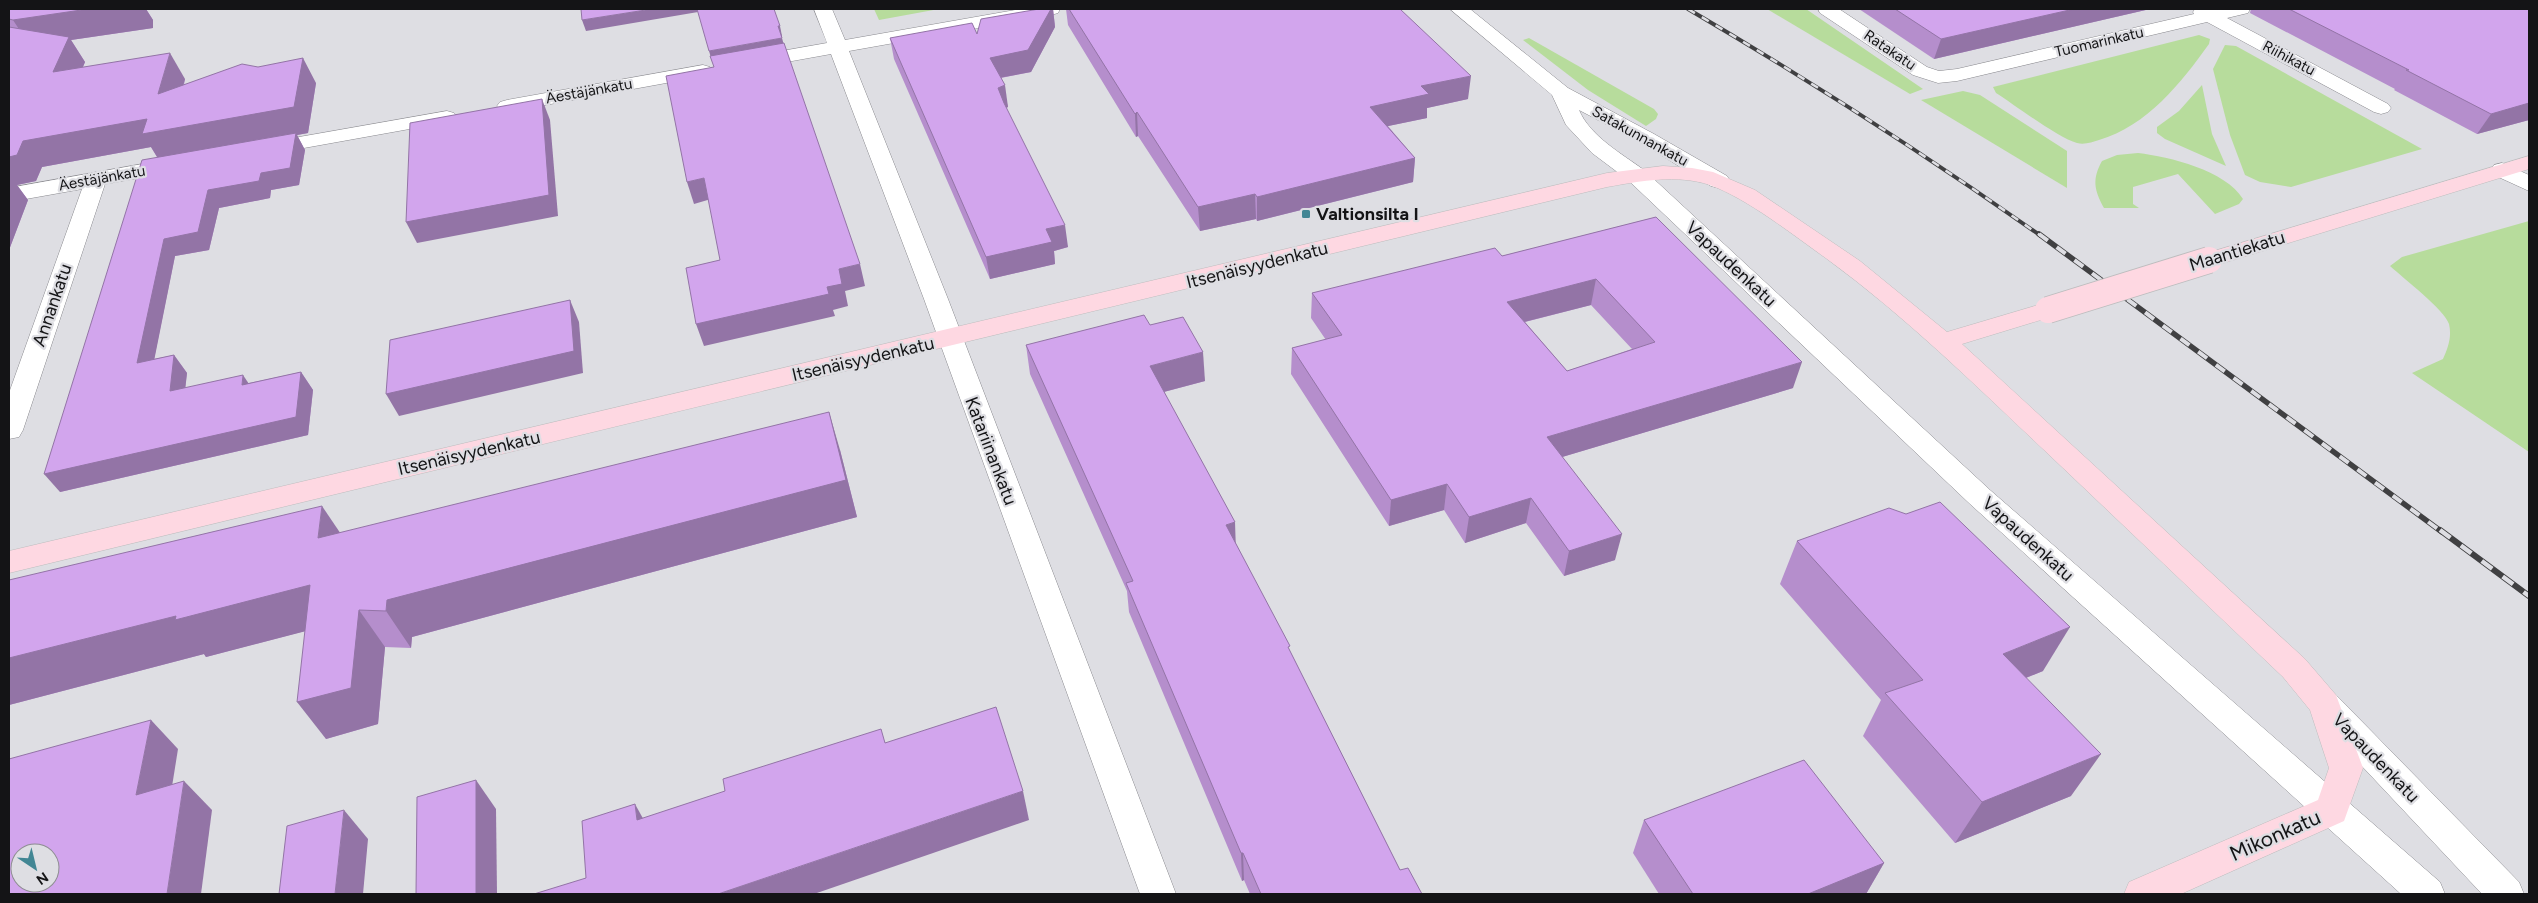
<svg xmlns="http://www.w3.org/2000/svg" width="2538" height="903" font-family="Figtree,sans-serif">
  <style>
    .green { fill: #b7dc9c }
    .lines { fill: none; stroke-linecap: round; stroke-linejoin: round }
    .minor-casing { stroke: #89898e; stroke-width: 1 }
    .major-casing { stroke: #bdbdbe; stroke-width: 1 }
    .minor { fill: #fff; fill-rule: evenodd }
    .major { fill: #fed8e2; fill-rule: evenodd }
    .rail-far2-casing { stroke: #404042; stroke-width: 4 }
    .rail-far1-casing { stroke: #404042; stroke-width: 5.5 }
    .rail-casing { stroke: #404042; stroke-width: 6 }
    .rail-far2 { stroke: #dedee3; stroke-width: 2.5; stroke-dasharray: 8; stroke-linecap: butt }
    .rail-far1 { stroke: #dedee3; stroke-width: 4; stroke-dasharray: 11; stroke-linecap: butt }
    .rail { stroke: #dedee3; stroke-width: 4.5; stroke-dasharray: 13; stroke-linecap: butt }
    .major-bridge-casing { stroke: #bdbdbe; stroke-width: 28; stroke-linecap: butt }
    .major-bridge { stroke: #fed8e2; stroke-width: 26 }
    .wall { fill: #b58ecc; fill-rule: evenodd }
    .shaded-wall { fill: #9374a6 }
    .building { fill: #d2a5ed; stroke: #9374a6; fill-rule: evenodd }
    .poi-dot { fill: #428694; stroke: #dedee3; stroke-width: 2 }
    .labels { text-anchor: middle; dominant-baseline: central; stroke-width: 4.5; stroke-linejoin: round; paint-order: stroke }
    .far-street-label { font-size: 15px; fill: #141416; stroke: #dedee3 }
    .poi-label { font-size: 18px; font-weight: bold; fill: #141416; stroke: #dedee3; text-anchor: start }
    .street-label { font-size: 18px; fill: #141416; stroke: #dedee3 }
    .near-street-label { font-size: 21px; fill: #141416; stroke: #dedee3 }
  </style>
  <rect width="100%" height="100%" fill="#dedee3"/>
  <g class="green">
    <path d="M874,9H939L879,20Z"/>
    <path d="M1767,9H1806L1923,89L1910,94Z"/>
    <path d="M2199,35L2210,39L2209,44C2181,83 2147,126 2099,140C2092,142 2085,145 2077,143C2058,138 2015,105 1996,93L1993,87Z"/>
    <path d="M1529,38L1654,109L1658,114L1656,119L1646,126L1588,90L1523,40Z"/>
    <path d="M2225,45L2236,46L2422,149L2291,187L2260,182L2245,175L2230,135L2213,69Z"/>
    <path d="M2202,85L2212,134L2226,166L2165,139L2157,133V127L2179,111Z"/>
    <path d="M1963,91L1980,95L2067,151V188L1921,100Z"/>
    <path d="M2138,153C2170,157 2225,170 2243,199L2239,204L2215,214L2178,174L2133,187V204L2139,208H2104C2094,190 2092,179 2102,161L2117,155Z"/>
    <path d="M2529,221V452L2412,373L2443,359C2448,348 2452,337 2449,324C2445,310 2403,278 2390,266L2402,257Z"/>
  </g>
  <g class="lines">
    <defs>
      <g id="minor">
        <path d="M814,9H832L845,40L1021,9H1060L1058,13L1051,15L849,51L948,299L1176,894H1140L924,299L831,54L753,68L746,66L743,62L746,58L753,56L827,43Z"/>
        <path d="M1450,9H1470L1568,88L1654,134L1727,176L1730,181L1727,186L1719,188L1711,186L1640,142L1579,110C1590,136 1622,154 1644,170L1990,490L2440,882L2445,894H2401L1970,504L1628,180L1592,153L1566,125L1552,95Z"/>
        <path d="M1818,9H1839L1927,67L1939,71L1957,69L2194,14L2193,12L2195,9H2250L2248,13L2227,18L2388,104L2391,108L2388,112L2381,114L2374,112L2207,22L1957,81L1938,83L1913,75L1820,13Z"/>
        <path d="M703,65L710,67L713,71L710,75L507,112L500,110L497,106L500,102L507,100Z"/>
        <path d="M447,111L454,113L457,117L454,121L265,155L257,154L254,149L257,144L265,143Z"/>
        <path d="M176,158L184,160L187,165L184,170L105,184L23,430L19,437L9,439V393L82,189L9,202V188Z"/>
        <path d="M2502,163L2529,175V191L2494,175L2491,170L2494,165Z"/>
        <path d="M2324,691L2336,695L2519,882L2524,894H2482L2312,713L2308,704L2312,695Z"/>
      </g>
      <g id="major">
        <path d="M2529,156V169L2217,265L2209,267L2201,265L2197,260L2201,255Z"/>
        <path d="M1663,166L1692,168L1713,172L1755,190L1860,261L1947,332L2048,302L2057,305L2060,310L2057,315L1962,344L2305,659L2336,695L2363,768L2344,821L2181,894H2124L2129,882L2318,800L2329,768L2310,710L2283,677C2203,601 2124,526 2044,450C1974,384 1905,316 1827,259C1793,235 1748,199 1710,185C1677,174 1640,181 1607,187L9,573V551L1607,173Z"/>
      </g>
    </defs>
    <use href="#minor" class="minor-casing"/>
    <use href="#major" class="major-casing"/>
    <use href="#minor" class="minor"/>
    <use href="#major" class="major"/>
    <defs>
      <path id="rail-far2" d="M1688,9C1809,80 1926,155 2041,236"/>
      <path id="rail-far1" d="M2039,234L2442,532"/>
      <path id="rail" d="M2440,530L2529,596"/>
    </defs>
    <use href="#rail-far2" class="rail-far2-casing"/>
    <use href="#rail-far1" class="rail-far1-casing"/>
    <use href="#rail" class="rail-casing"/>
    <use href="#rail-far2" class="rail-far2"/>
    <use href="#rail-far1" class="rail-far1"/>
    <use href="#rail" class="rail"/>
    <defs>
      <path id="major-bridge" d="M2048,310L2209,260"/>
    </defs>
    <use href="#major-bridge" class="major-bridge-casing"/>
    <use href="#major-bridge" class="major-bridge"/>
  </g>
  <g class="wall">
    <path d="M9,9H146L153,20V28L71,40L85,62L83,67L185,79L184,85L316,83L308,133L297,135L305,150L299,185L271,190L270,198L219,208L209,250L175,256L154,359L174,355L187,373L185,388L249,383L301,372L313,390L308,435L60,492L157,157L151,147L42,167L36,181L17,185L28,200L9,250Z"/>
    <path d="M1051,9H1053L1055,27L1031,72L1001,78L1008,107L1006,108L1068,247L1054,251L1055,264L990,279L894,59L890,38L977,34Z"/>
    <path d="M1066,9H1400L1468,99L1427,108V118L1388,126L1415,158L1413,182L1257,221L1256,219L1200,231L1138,136L1136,137L1068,25Z"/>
    <path d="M1859,9H2150L1934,59Z"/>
    <path d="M2251,9H2529V120L2477,134L2394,90L2395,89L2250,13Z"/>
    <path d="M1656,217L1793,388L1562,457L1615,560L1564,576L1526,523L1465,543L1444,510L1389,526L1291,374L1292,348L1326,340L1311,318L1312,293L1502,256ZM1591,305L1632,349L1567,371L1525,322Z"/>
    <path d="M1026,345L1205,381L1164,392L1236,544L1400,870L1422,894H1250L1244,880L1242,881L1129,612L1127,591L1030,374Z"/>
    <path d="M840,450L857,517L412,637L411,648L385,647L378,724L326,739L305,631L206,657L204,654L9,705V580L340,533Z"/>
    <path d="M1797,541L2043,671L2026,678L2071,796L1955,843L1863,736L1881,700L1780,584Z"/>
    <path d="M1644,820L1884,863L1866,894H1659L1633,853Z"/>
  </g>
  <g class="shaded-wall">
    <path d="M88,9H146L153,20V28L71,40L85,62L70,97L30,46L13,20Z"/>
    <path d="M652,9H697L698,12L586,31L582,20Z"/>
    <path d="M1051,9H1053L1055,27L1031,72L993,79L990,58Z"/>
    <path d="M2074,9H2150L1934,59L1941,39Z"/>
    <path d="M778,26H780L782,36H781Z"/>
    <path d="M782,38L785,49L712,61L709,51Z"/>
    <path d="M170,53L185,79L174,119L158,94Z"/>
    <path d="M303,58L316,83L308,133L297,135L305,150L299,185L271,190L270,198L219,208L209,250L175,256L150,381L137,363L159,160L151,147L42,167L36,181L17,185L28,200L9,250V157L23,141Z"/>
    <path d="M1471,76L1468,99L1427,108V118L1369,130L1370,107L1421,86Z"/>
    <path d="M1005,85L1008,107L1001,110L998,88Z"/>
    <path d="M542,99L550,120L558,216L417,243L406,222Z"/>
    <path d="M2529,103V120L2477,134L2491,114Z"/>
    <path d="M1137,112L1138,136L1136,137L1135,114Z"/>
    <path d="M1415,158L1413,182L1257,221V197Z"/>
    <path d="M704,178L711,199L694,204L687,182Z"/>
    <path d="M1255,194L1256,219L1200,231L1198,207Z"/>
    <path d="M1065,225L1068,247L1054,251L1055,264L990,279L986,257L1046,229Z"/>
    <path d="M860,264L865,286L845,291L848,306L833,310L835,316L704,346L696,324L827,287L839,269Z"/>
    <path d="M1596,279L1591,305L1504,327L1507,302Z"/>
    <path d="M570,300L579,322L583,373L399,416L386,394Z"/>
    <path d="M1203,352L1205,381L1152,395L1150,366Z"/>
    <path d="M174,355L187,373L183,409L170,391Z"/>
    <path d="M1802,362L1793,388L1542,463L1547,437Z"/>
    <path d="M301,372L313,390L308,435L60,492L44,474Z"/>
    <path d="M243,375L255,393L242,385Z"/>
    <path d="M829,412L840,450L857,517L412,637L411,648L386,611L387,600Z"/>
    <path d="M1447,484L1444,510L1389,526L1391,500Z"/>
    <path d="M1531,498L1526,523L1465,543L1469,517Z"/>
    <path d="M322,506L347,543L318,538Z"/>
    <path d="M1235,522L1236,552L1226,525Z"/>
    <path d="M1622,534L1615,560L1564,576L1569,551Z"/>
    <path d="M310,585L337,623L206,657L204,654L9,705V658L176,616Z"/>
    <path d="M359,610L385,647L378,724L326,739L297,702Z"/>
    <path d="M2070,627L2043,671L1978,697L2003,654Z"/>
    <path d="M151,720L178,749L166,824L136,795Z"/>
    <path d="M2101,754L2071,796L1955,843L1982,802Z"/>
    <path d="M476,780L496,809L497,894H476Z"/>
    <path d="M184,781L212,810L201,894H167Z"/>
    <path d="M1023,791L1029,820L814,894H718Z"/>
    <path d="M635,804L651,833L637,820Z"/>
    <path d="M344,810L368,839L363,894H335Z"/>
    <path d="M1241,853H1243L1244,880L1242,881Z"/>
    <path d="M1884,863L1866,894H1808Z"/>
  </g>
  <g class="building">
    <path d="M9,9H88L13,20L9,19Z"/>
    <path d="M581,9H652L582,20Z"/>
    <path d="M697,9H774L780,26H778L782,38L709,51Z"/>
    <path d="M1039,9H1051L1028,50L990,58L1005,85L998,88L1004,103L1065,225L1046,229L1052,242L986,257L890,38L972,23L977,34L981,19Z"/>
    <path d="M1069,9H1400L1471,76L1421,86L1429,94L1370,107L1415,158L1257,197L1255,194L1198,207L1137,112L1135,114Z"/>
    <path d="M1895,9H2074L1941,39Z"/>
    <path d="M2289,9H2529V103L2491,114L2406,70H2409Z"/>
    <path d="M9,27L69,37L53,72L170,53L158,94L242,64L258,67L303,58L294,107L142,134L147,119L23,141L17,155L9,157Z"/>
    <path d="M784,43L860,264L839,269L842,284L827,287L829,294L696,324L686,268L720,260L704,178L687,182L666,76L714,67L710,56Z"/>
    <path d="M542,99L549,195L406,222L410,123Z"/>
    <path d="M296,133L290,168L261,173L259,181L208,190L198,232L164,239L137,363L174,355L170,391L243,375L242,385L301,372L296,417L44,474L142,160Z"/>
    <path d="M1656,217L1802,362L1547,437L1622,534L1569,551L1531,498L1469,517L1447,484L1391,500L1292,348L1342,335L1312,293L1495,248L1502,256ZM1596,279L1655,342L1567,371L1507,302Z"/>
    <path d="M570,300L574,351L386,394L390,340Z"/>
    <path d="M1144,315L1150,325L1183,317L1203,352L1150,366L1235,522L1226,525L1290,646L1288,647L1400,870L1408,868L1422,894H1261L1243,853H1241L1126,583L1133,581L1026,345Z"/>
    <path d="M829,412L846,480L387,600L386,611L359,610L351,688L297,702L310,585L175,620L176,616L9,658V580L322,506L318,538Z"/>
    <path d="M1940,502L2070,627L2003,654L2101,754L1982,802L1885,693L1923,680L1797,541L1889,508L1906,514Z"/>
    <path d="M996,707L1023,791L718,894H534L586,878L582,821L635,804L637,820L725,791L723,779L881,729L885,743Z"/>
    <path d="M151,720L136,795L184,781L167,894H9V759ZM20,853H50V883H20Z"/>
    <path d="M1804,760L1884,863L1808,894H1693L1644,820Z"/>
    <path d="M476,780V894H416L417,797Z"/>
    <path d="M344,810L335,894H279L287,826Z"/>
  </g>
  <rect class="poi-dot" x="1301" y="209" width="10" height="10" rx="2.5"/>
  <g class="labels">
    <g class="far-street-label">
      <text transform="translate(2099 42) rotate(-13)">Tuomarinkatu</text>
      <text transform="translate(1890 50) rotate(34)">Ratakatu</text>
      <text transform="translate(2289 58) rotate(28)">Riihikatu</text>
      <text transform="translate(589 91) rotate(-10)">Äestäjänkatu</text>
      <text transform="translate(1640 136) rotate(29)">Satakunnankatu</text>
      <text transform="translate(102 178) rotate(-10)">Äestäjänkatu</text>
    </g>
    <g class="poi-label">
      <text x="1316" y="214">Valtionsilta I</text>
    </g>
    <g class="street-label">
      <text transform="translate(2237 251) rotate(-17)">Maantiekatu</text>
      <text transform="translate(1731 264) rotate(43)">Vapaudenkatu</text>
      <text transform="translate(1257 265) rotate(-14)">Itsenäisyydenkatu</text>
      <text transform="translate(52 305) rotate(-71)">Annankatu</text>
      <text transform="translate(863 359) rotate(-13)">Itsenäisyydenkatu</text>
      <text transform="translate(991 451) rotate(69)">Katariinankatu</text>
      <text transform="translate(469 453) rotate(-13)">Itsenäisyydenkatu</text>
      <text transform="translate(2028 539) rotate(42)">Vapaudenkatu</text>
      <text transform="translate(2376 758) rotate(46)">Vapaudenkatu</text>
    </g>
    <g class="near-street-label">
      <text transform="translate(2275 835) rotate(-24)">Mikonkatu</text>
    </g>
  </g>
  <rect width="2538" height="903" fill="none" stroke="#141416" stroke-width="20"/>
  <g transform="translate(35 868) rotate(145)"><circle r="24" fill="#dedee3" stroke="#8d8d91"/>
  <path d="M0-4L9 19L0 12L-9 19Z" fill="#428694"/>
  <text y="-8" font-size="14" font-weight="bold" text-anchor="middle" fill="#141416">N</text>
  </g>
</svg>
